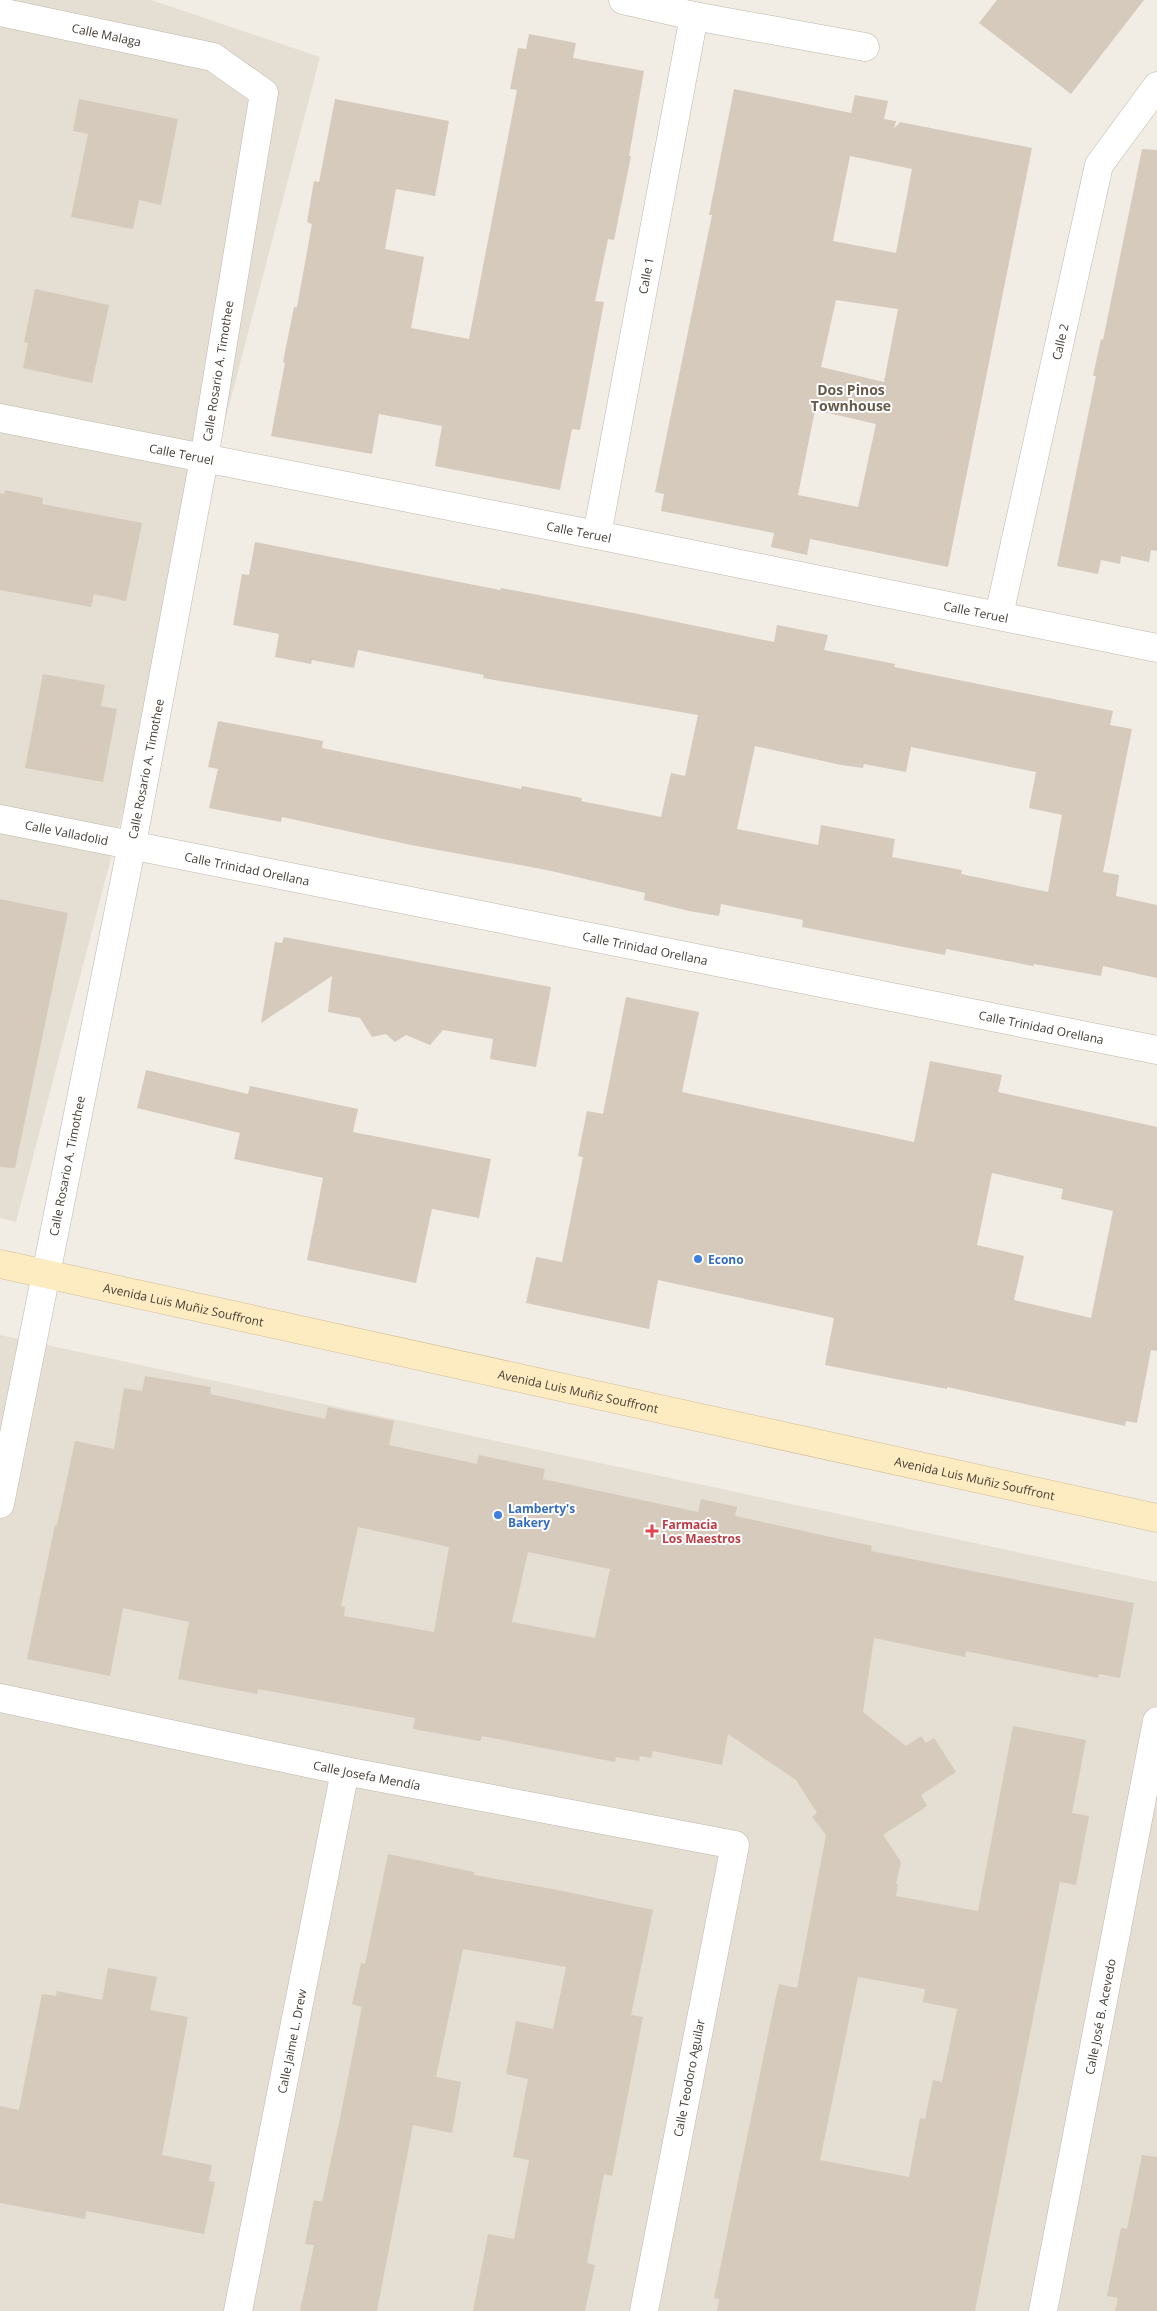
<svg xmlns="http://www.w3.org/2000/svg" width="1157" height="2311" font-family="'Open Sans',sans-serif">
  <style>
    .residential { fill: #e5ded2 }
    .building { fill: #d6cabc; fill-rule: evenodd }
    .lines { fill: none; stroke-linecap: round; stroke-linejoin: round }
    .street-casing { stroke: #bfb6aa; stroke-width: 29 }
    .secondary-casing { stroke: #d1bd94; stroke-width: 29 }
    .street { stroke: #fff; stroke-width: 28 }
    .secondary { stroke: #fdebc2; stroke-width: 28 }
    .shop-dot { fill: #3f7fe0; stroke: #fff; stroke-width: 2 }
    .health-dot { fill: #e0444e; stroke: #fff; stroke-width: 2 }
    .labels { text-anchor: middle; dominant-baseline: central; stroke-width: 4; stroke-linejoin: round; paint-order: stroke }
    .street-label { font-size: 12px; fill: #433c34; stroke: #fff }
    .shop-label { font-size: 12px; font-weight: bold; fill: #366cbe; stroke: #fff; text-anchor: start }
    .health-label { font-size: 12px; font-weight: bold; fill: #be3a42; stroke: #fff; text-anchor: start }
    .neighbourhood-label { font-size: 14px; font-weight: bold; fill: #665a4b; stroke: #fff }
  </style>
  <rect width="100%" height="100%" fill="#f1ece4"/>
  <g class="residential">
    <path d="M0,0H151L320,57L16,1222L0,1218Z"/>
    <path d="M0,1335L1157,1582V2311H0Z"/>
  </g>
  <g class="building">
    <path d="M997,0H1144L1071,94L979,23Z"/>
    <path d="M529,34L576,43L573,58L644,71L629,156H631L614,240L608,239L595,301L604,302L580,430L572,429L560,490L435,466L442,426L379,414L372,454L271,436L285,363L283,362L294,307H297L312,224L307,222L314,181L319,182L335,99L449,121L435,196L396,189L385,249L424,257L411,328L469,339L517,90L510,89L518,48L526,49Z"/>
    <path d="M734,89L851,113L855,95L888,101L884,119L896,121L894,129L900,122L1032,148L948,567L810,539L807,555L771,547L774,533L661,511L664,494L655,492L712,215H709ZM850,156L912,169L896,253L833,241ZM836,300L898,309L884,382L821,367ZM815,410L876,424L858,507L798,495Z"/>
    <path d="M79,99L178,119L161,205L139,200L133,229L71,217L88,134L73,131Z"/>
    <path d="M1142,149L1157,150V551L1151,550L1149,562L1121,556L1120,564L1101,560L1098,574L1057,566L1096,376H1093L1101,339L1103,340Z"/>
    <path d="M35,289L109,305L92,383L23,368L28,343L24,342Z"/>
    <path d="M5,490L43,498L42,504L142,523L126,601L94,594L91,607L0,590V493L4,494Z"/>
    <path d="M255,542L500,590L501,588L638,614L774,642L777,625L828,635L824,650L895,664L894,667L1113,711L1110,725L1132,729L1103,872L1119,875L1116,896L1157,905V978L1103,966L1101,976L1034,964L1033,966L946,949L945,955L802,927L803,920L721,904L719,916L689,911L644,900L645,893L547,870L411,845L282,817L281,822L209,808L218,769L208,767L218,721L323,741L322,748L521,789L522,786L582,798L581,801L661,817L671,773L685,776L698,715L483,678L484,675L358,650L354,668L312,660L311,664L275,657L279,634L233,625L242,574L249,575ZM755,746L841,765L863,768L864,764L906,772L911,747L1036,772L1029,808L1062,815L1048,892L961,874L962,870L892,857L895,839L821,825L818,845L737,829Z"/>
    <path d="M43,674L105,685L101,706L117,709L103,782L25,768Z"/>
    <path d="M0,899L68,913L15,1168L0,1167Z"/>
    <path d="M284,937L551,987L536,1067L490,1059L493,1039L443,1030L430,1045L406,1035L395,1042L386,1034L372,1037L360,1018L328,1012L332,976L261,1023L275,942L282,943Z"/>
    <path d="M626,997L699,1012L682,1092L914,1142L930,1061L1002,1075L998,1092L1157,1127V1351L1151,1350L1137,1423L1126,1421L1125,1426L947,1387V1389L825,1365L834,1318L658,1280L649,1329L526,1303L536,1257L562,1262L583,1157L578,1156L587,1111L603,1114ZM992,1173L1063,1189L1061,1199L1113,1211L1091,1318L1014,1300L1024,1256L977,1245Z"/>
    <path d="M146,1070L248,1094L250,1086L358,1109L353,1132L491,1159L479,1218L432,1209L416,1283L307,1260L323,1178L234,1159L240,1133L137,1108Z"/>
    <path d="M145,1376L211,1387L210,1394L325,1419L328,1407L394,1421L389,1445L477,1464L479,1455L545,1469L543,1479L698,1512L701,1499L737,1507L735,1516L872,1546L871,1551L1134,1603L1120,1678L1099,1674L1098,1678L966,1651L965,1657L874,1638L863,1712L906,1746L921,1736L926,1743L934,1738L956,1772L921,1795L927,1806L883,1835L901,1862L896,1884H898L896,1896L978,1911L1013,1726L1086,1740L1072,1813L1089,1816L1076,1885L1060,1882L975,2311H717L719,2299L714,2298L775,2001L779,1984L797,1988L826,1835L812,1817L817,1813L796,1780L728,1734L722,1765L653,1751L651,1758L640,1756L639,1761L616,1757L615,1762L482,1736L480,1741L413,1729L415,1718L258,1689L257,1694L178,1679L189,1622L123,1608L110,1676L27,1659L55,1525H57L75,1441L114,1449L124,1388L142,1391ZM358,1527L449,1547L434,1632L344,1616L345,1607L341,1606ZM528,1552L610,1569L595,1638L512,1622ZM858,1977L925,1989L923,2002L957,2009L942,2082L933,2080L925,2119L920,2118L909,2177L820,2160Z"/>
    <path d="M388,1854L474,1872V1875L563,1891L653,1910L631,2015L643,2017L612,2176L604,2174L587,2263L595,2265L585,2311H473L488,2234L514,2239L529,2160L513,2157L528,2079L506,2074L516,2021L553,2029L566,1967L463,1949L436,2077L461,2082L452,2133L413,2125L377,2311H300L314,2245L305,2244L314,2200L322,2202L339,2123L362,2007L352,2004L361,1963L365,1964Z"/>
    <path d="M108,1968L157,1977L150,2010L188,2017L162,2155L212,2165L209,2181L215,2182L204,2234L86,2211L85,2219L0,2203V2106L19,2110L42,1994L56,1996L57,1991L102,2000Z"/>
    <path d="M1142,2155L1157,2157V2311H1115L1118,2298L1107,2296L1121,2228L1127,2229Z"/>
  </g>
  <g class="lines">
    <defs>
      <g id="street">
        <path d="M623,0L694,16L865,47"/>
        <path id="s1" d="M0,12L213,57L264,93L204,459L132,844L0,1504"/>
        <path id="s2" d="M0,418L597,535L1157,648"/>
        <path id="s3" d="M597,535L694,16"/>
        <path id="s4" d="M999,615L1099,165L1157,86"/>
        <path id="s5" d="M0,819L1157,1050"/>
        <path id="s6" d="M0,1698L345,1771L735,1845L644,2311"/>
        <path id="s7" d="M238,2311L345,1771"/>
        <path id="s8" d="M1043,2311L1157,1721"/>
      </g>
      <g id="secondary">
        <path id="s9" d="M0,1264L1157,1518"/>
      </g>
    </defs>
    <use href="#street" class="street-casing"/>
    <use href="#secondary" class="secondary-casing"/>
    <use href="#street" class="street"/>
    <use href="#secondary" class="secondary"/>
  </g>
  <g class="shop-dot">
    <circle cx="698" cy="1259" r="5"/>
    <circle cx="498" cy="1515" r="5"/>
  </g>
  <path class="health-dot" d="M649.5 1523.5h5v5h5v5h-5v5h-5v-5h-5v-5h5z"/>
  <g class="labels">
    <g class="street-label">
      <text stroke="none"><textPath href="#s1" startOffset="109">Calle Malaga</textPath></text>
      <text stroke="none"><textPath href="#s3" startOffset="264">Calle 1</textPath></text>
      <text stroke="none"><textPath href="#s4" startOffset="280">Calle 2</textPath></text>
      <text transform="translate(218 371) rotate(-81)">Calle Rosario A. Timothee</text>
      <text stroke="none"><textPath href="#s2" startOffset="185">Calle Teruel</textPath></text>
      <text stroke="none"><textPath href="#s2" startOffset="590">Calle Teruel</textPath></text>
      <text stroke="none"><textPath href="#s2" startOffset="995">Calle Teruel</textPath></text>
      <text transform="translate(146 769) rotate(-79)">Calle Rosario A. Timothee</text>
      <text stroke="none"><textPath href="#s5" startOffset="68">Calle Valladolid</textPath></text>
      <text stroke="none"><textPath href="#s5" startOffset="252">Calle Trinidad Orellana</textPath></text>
      <text stroke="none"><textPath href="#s5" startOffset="658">Calle Trinidad Orellana</textPath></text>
      <text stroke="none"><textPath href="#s5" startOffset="1062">Calle Trinidad Orellana</textPath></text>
      <text transform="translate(67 1166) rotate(-79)">Calle Rosario A. Timothee</text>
      <text stroke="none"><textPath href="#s9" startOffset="188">Avenida Luis Muñiz Souffront</textPath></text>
      <text stroke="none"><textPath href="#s9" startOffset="592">Avenida Luis Muñiz Souffront</textPath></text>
      <text stroke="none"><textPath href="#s9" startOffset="998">Avenida Luis Muñiz Souffront</textPath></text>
      <text stroke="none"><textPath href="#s6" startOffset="375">Calle Josefa Mendía</textPath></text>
      <text stroke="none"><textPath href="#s8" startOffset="300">Calle José B. Acevedo</textPath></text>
      <text stroke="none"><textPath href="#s7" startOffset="275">Calle Jaime L. Drew</textPath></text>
      <text transform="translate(689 2078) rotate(-79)">Calle Teodoro Aguilar</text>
    </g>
    <g class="shop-label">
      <text x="708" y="1259">Econo</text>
      <text x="508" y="1508">Lamberty's<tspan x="508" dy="14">Bakery</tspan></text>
    </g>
    <g class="health-label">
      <text x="662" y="1524">Farmacia<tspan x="662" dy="14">Los Maestros</tspan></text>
    </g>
    <g class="neighbourhood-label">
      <text x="851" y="389">Dos Pinos<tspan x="851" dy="16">Townhouse</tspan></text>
    </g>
  </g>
</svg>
